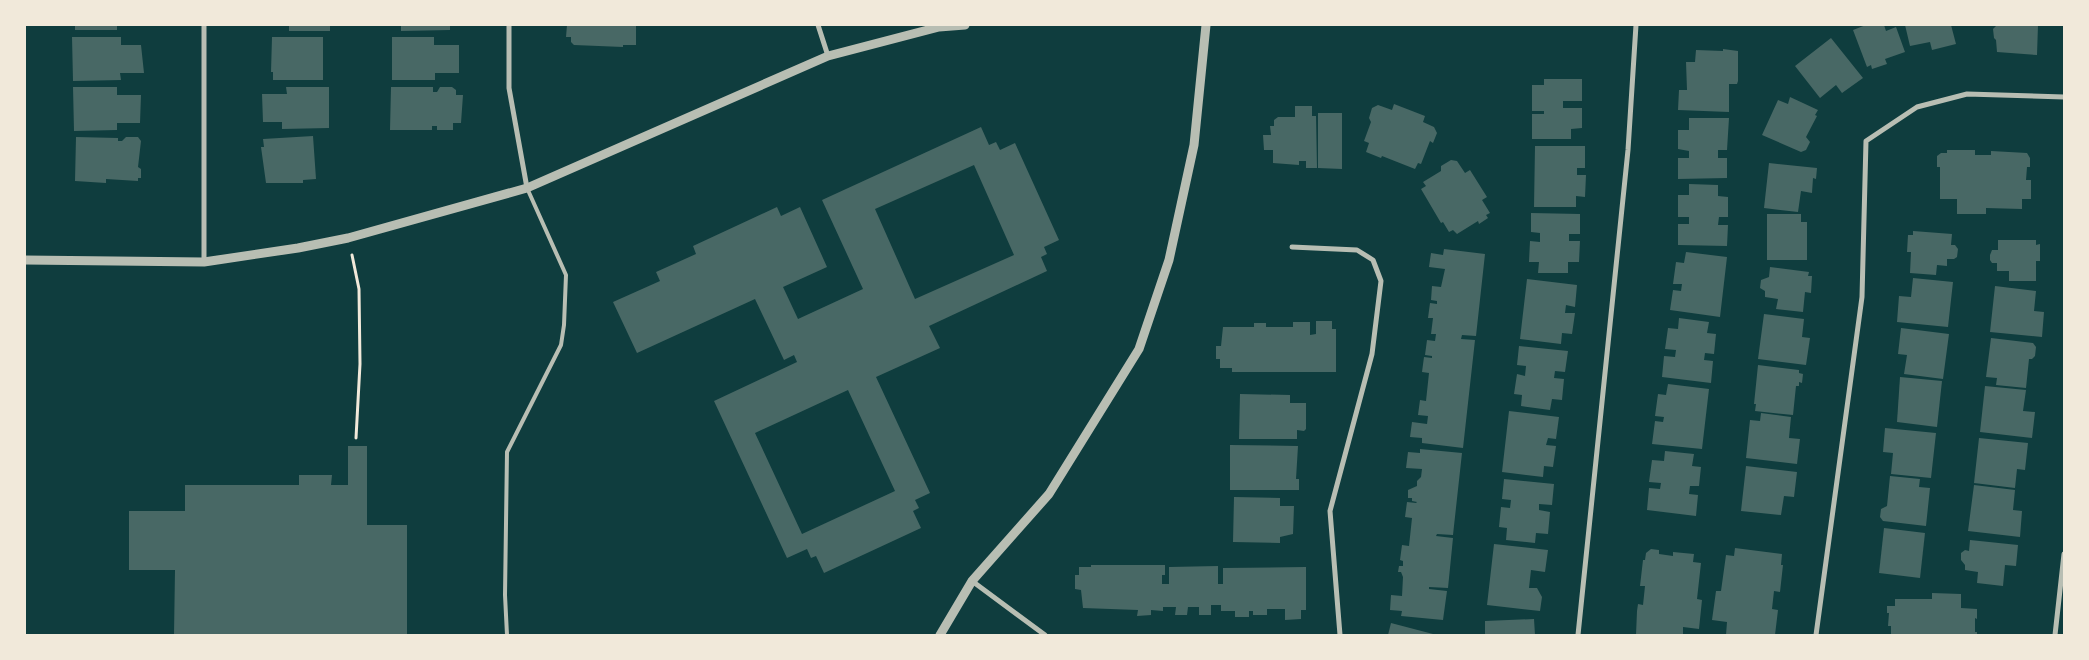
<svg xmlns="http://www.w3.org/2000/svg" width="2089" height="660" font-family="'Work Sans',sans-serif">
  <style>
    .building { fill: #486865; fill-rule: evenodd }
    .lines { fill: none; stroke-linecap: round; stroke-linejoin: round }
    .path { stroke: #f1e9da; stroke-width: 3 }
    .service { stroke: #b8beb3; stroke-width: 4 }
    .minor { stroke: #b8beb3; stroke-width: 5 }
    .tertiary { stroke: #b8beb3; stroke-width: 9 }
  </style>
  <rect width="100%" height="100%" fill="#0f3d3e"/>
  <g class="building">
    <rect x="75" y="25" width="42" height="5"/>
    <rect x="289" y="25" width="41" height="6"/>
    <path d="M401,25H450V30L401,31Z"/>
    <path d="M567,25H636V45H623V47L574,45L571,42V37H566Z"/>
    <path d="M1866,25H1884L1886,31L1896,27L1905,52L1885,59L1887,64L1872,69L1871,65L1867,67L1853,30Z"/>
    <path d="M1905,25H1951L1956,44L1932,50L1930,42L1910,46Z"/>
    <path d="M1997,25H2038L2037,55L1997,52L1996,40L1994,38L1993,29Z"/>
    <path d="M72,37H121V45H141L144,73H120L121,80L73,81Z"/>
    <path d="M272,37H323V80H273V72H271Z"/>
    <path d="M392,37H434V45H459V73H435V80H392Z"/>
    <path d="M1831,38L1863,78L1842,93L1836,85L1820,98L1795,66Z"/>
    <path d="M1723,49L1738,51V81L1737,84H1729V112L1678,110L1679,90H1687L1686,62H1695L1696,50L1723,51Z"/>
    <path d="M1544,79H1582V101H1563V108H1582V128L1571,129V139H1532V114H1544V111H1532V85H1544Z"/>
    <path d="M73,87H117V95H141L140,123H117V130L74,131Z"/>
    <path d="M286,87H329V128L282,129V122H263L262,94H287Z"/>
    <path d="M391,87H433V92H437L440,87H452L456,90V95H463L461,123H453V130H437V126H432V130H390Z"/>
    <path d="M1790,97L1818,110L1815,115L1817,116L1806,137L1810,142L1806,150L1801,152L1762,135L1778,100L1788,104Z"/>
    <path d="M1394,104L1425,116L1423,122L1434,127L1437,133L1433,143L1430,141L1421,164L1418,163L1415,169L1382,156L1381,158L1366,152L1369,143L1364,141L1371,122L1369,118L1372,108L1378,105L1392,110Z"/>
    <path d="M1295,106H1312V116H1316L1317,168H1306V161H1299V165L1273,163V150H1264L1263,135H1271L1270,126H1274V120L1278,117H1295Z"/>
    <path d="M1318,113H1342V169L1318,168Z"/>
    <path d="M1689,118H1729L1727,150H1718V158H1727V178L1678,179V158H1689V151L1678,149V130H1689Z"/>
    <path d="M981,127L989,145L996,142L1000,150L1015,143L1059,240L1044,247L1047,254L1041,257L1047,271L929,326L940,348L876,377L930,493L915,500L919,508L913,511L921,528L824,573L816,556L811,558L807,549L787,558L714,401L797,362L794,355L784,360L755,299L637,353L613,302L660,281L656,272L696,254L693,246L777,207L781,216L800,207L827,267L783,287L798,319L863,289L822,200ZM974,165L1014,255L915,299L875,209ZM848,390L895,491L802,534L755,433Z"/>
    <path d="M313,136L316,179L303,180V183H266L261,147H264L263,139Z"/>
    <path d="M76,137L118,138V141H122L126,137H138L141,141L138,167L141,169V178H138V181L106,179V183L75,181Z"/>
    <path d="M1535,146H1585V168H1577V175H1586L1585,197L1576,196V207H1534Z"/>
    <path d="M1947,150H1975V155H1991V151L2027,153L2030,158V167H2027L2026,180H2031V199H2022V209L1986,208V214H1957V199H1940V167H1937V156L1941,153H1947Z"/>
    <path d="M1451,160L1457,161L1465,173L1470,170L1487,197L1482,200L1490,213L1486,215L1488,218L1479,224L1478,221L1457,234L1453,230L1449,232L1443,222L1441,223L1421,189L1426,186L1423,182L1441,171V166Z"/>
    <path d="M1769,163L1817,168L1816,179L1813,178L1812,193L1801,191L1798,212L1764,208Z"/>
    <path d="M1689,184L1718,185V196L1728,197V217H1719L1718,225H1728L1727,246L1678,245V224H1689V217H1678V195H1689Z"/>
    <path d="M1531,213L1580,214V234H1569V241H1580L1579,262H1568V273H1538L1539,262H1529L1530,241L1540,242V233L1531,232Z"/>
    <path d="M1767,214H1801V222H1807V260H1767Z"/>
    <path d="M1913,231L1952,234L1951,245H1955L1958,249L1957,257L1954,259H1947V266L1937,265L1936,275L1910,273L1911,252H1907L1908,235H1913Z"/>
    <path d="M1998,240H2036V245L2040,244V261H2036V281H2009V271H1997V263H1992L1990,260V255L1992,250H1998Z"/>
    <path d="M1444,249L1485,254L1476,336L1462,335L1461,339L1475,340L1463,448L1422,443V438L1410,437L1412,422L1427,424L1428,416L1418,415L1420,400L1426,401L1429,373L1422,372L1424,357L1432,358V356L1425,355L1427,340L1435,341L1436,334H1431L1433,318H1428L1430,303L1437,304V301L1431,300L1432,286L1441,287L1445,269L1429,267L1431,253L1443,255Z"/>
    <path d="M1686,252L1727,257L1720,317L1670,310L1673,290L1681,291L1682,284H1673L1676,262L1684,263Z"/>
    <path d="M1770,267L1809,272L1808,276H1812L1811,293L1805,292L1803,312L1776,309L1778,299L1765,297V291L1760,288L1761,280L1769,277Z"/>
    <path d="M1913,278L1953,282L1948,327L1897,322L1899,296L1911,297Z"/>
    <path d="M1527,279L1577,285L1575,307L1566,305L1565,313H1575L1572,334L1562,333L1561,344L1520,339Z"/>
    <path d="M1995,286L2036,291L2034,311L2044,312L2042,337L1990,332Z"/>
    <path d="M1764,314L1804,319L1802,337L1810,338L1806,365L1758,359Z"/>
    <path d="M1679,318L1709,322L1707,333L1716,334L1714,354L1705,353L1704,360L1713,361L1711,383L1662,377L1664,356L1675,357L1676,350L1665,349L1668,328L1678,329Z"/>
    <path d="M1316,321H1332V329H1336V372H1232V368H1220V359H1216V346H1221L1223,327H1254V323H1266V327H1293V322H1310V335L1316,334Z"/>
    <path d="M1901,328L1949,334L1943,379L1904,374L1907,355L1898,354Z"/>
    <path d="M1991,338L2033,343L2036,347L2035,356L2032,359H2029L2026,388L1996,385L1997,378L1986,377Z"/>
    <path d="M1519,346L1568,351L1565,372L1555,371L1554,378L1564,379L1562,400L1552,399L1550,410L1521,406L1522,395L1514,394L1517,374L1525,376L1526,366L1517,365Z"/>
    <path d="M1758,365L1799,370V373L1803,374L1802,383L1799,382V386H1796L1793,415L1755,411L1756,404H1754Z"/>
    <path d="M1900,377L1942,381L1937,427L1897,422Z"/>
    <path d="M1668,384L1709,389L1702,449L1652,444L1655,421L1663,422L1664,417L1655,416L1658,394L1666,395Z"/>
    <path d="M1985,386L2026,390L2023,411L2035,412L2032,438L1980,432Z"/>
    <path d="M1240,394L1290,395V403H1306V429L1304,431L1297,430V439H1239Z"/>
    <path d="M1509,411L1559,417L1556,439L1548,438L1546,445L1556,446L1553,467L1544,466L1543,477L1502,472Z"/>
    <path d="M1761,413L1791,417L1789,438L1800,439L1797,464L1746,458L1750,420L1760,421Z"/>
    <path d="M1885,428L1936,433L1931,478L1891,474L1893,453L1883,452Z"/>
    <path d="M1979,438L2028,443L2025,470L2017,469L2015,488L1974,483Z"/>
    <path d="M1230,445L1298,446L1296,479H1299V490H1230Z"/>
    <path d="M348,446H367V525H407V635H174L175,570H129V511H185V485H299V475H332L331,485H348Z"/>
    <path d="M1420,449L1462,453L1453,535L1437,534L1436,536L1453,538L1448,588L1429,587V589L1447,591L1443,620L1401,616L1402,611L1390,610L1391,595L1402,596L1403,577L1401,572H1398L1399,566H1403V561L1400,560L1402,545L1409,546L1412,518L1405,517L1407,502L1416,503L1417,502L1412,501V498H1408V490L1417,486V481L1421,477L1422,469L1406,468L1408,452L1420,453Z"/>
    <path d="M1665,451L1694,454L1692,466L1701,467L1699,486H1690L1689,494L1698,495L1696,516L1647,510L1649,488L1660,489L1661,483L1649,482L1652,460L1664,461Z"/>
    <path d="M1746,466L1797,472L1794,497L1784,496L1781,515L1741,511Z"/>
    <path d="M1890,476L1920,479L1919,487L1930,488L1926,526L1883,521L1880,517L1881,509L1887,506Z"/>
    <path d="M1504,479L1554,484L1552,505L1539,504V510L1550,512L1548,534L1536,533L1535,543L1506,540L1507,528L1499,527L1501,507L1510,508L1511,500L1502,499Z"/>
    <path d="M1974,485L2015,490L2013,510L2022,511L2020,537L1968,531Z"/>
    <path d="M1234,497L1280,498V506H1294L1293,534L1280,537V543L1233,542Z"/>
    <path d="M1884,528L1925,533L1920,578L1879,573Z"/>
    <path d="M1970,540L2018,545L2016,566L2005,565L2003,586L1977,583L1978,572L1965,570V565L1961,560V553L1965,550L1969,551Z"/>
    <path d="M1494,544L1548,550L1545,572L1531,570L1529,588H1537L1542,597L1540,611L1487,605Z"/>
    <path d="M1735,548L1782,554L1781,565H1783L1780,592L1774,591L1772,609L1778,610L1775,635H1726L1727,622L1712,620L1716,591H1721L1726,555L1734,556Z"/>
    <path d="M1651,549L1659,550V554L1673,556V552L1694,554L1693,562L1701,563L1697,599L1702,600L1699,629L1683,627V635H1636L1637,611L1638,604L1643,605L1645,586H1640L1643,560H1645L1646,553Z"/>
    <path d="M1091,565H1165V575H1162V584H1169V567L1218,566V584H1223V568L1306,567V610H1301V619L1285,620V609H1267V615H1253V611H1249V617H1235V611H1221V605H1211V615H1199V607H1188L1187,615H1175L1176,607H1163V611L1151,610V615L1137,616L1138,610L1083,608L1081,590L1075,589V575H1079V567H1091Z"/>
    <path d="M1932,593L1961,594V608L1977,609V619L1975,618V632H1977V635H1891V626H1888L1889,613H1887V606H1895V599H1932Z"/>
    <path d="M1534,619L1535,635H1485V621Z"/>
    <path d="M1391,623L1433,634V635H1388Z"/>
  </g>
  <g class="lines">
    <path class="path" d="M352,255L359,289L360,364L356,438"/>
    <path class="service" d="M507,635L505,595L507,452L561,345L564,325L566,275L527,188"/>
    <g class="minor">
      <path d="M509,25V88L527,188"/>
      <path d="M818,25L828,56"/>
      <path d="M1292,247L1357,250L1373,260L1381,281L1372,354L1330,511L1340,635"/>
      <path d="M204,262V25"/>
      <path d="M972,581L1045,635"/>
      <path d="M1578,635L1628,150L1636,25"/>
      <path d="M1816,635L1862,297L1866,141L1917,107L1967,94L2064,97"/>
      <path d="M2055,635L2064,554"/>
    </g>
    <g class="tertiary">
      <path d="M25,260L204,262L298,248L348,238L527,188L828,56L939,27L965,25"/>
      <path d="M940,635L972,581L1049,494L1139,349L1169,260L1194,145L1206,25"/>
    </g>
  </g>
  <rect width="2089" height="660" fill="none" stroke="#f1e9da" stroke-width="52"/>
</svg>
